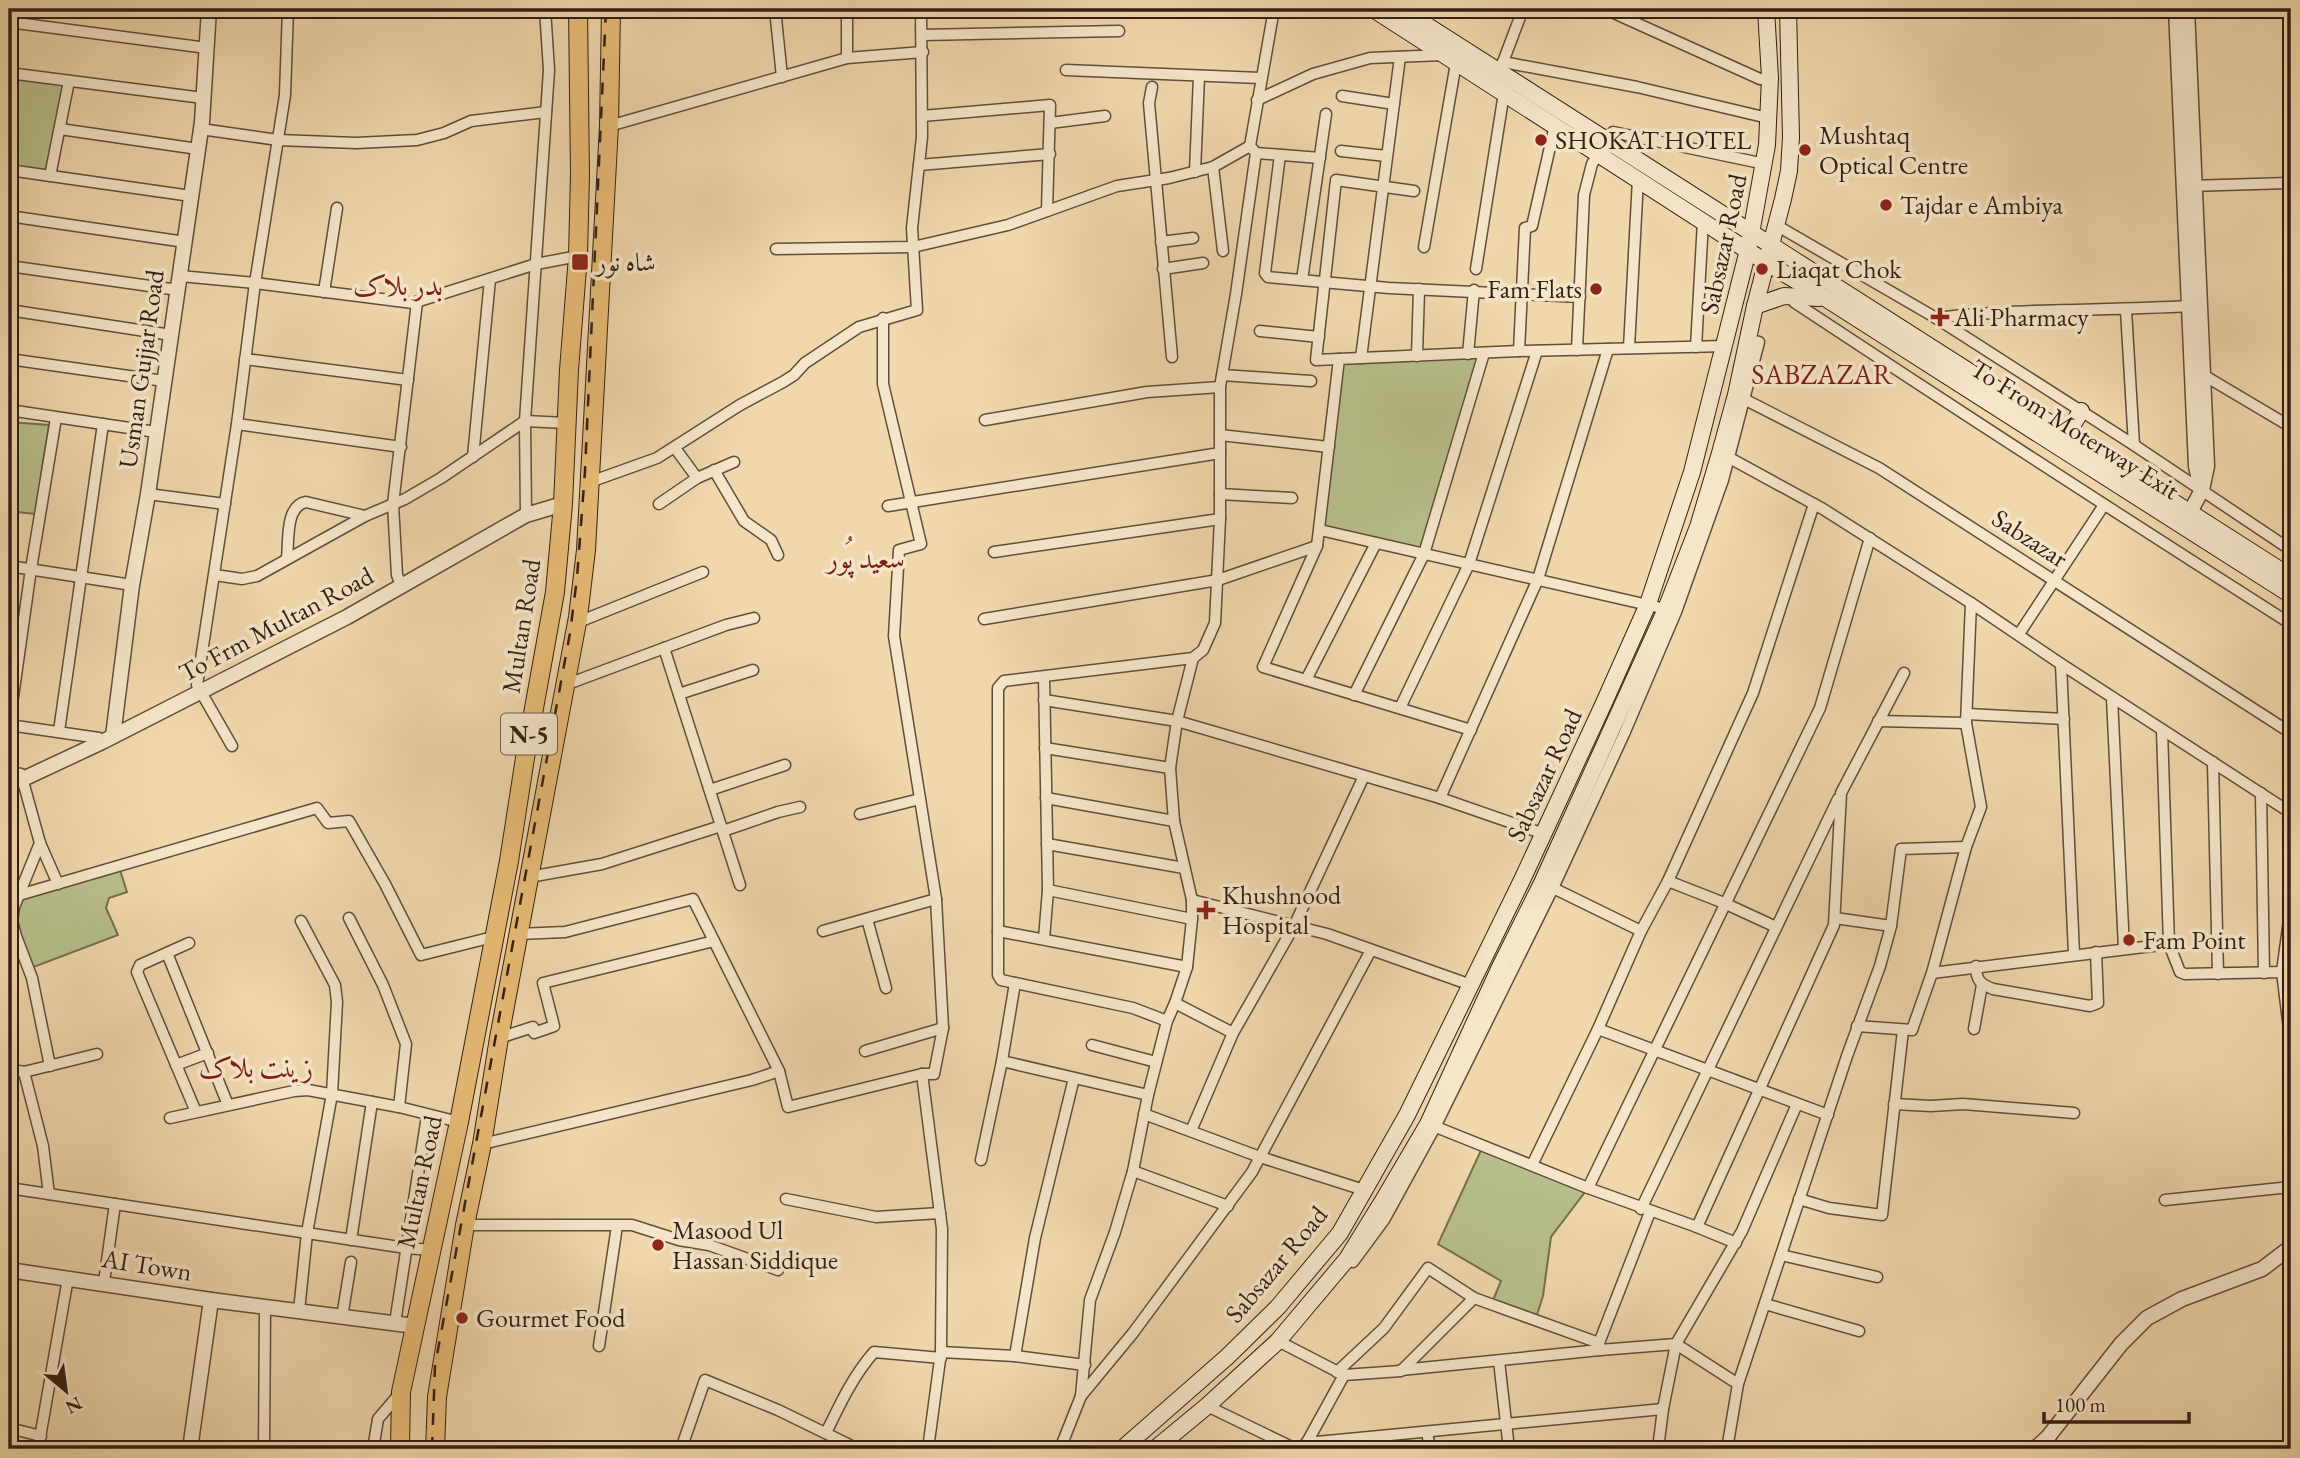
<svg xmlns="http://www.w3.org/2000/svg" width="2300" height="1458" font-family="'EB Garamond',Amiri,serif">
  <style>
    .green { fill: #b7bf8c; stroke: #756f50; stroke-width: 2 }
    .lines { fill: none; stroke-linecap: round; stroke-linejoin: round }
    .minor-casing { stroke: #624d3a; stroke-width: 13 }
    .tertiary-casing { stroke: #624d3a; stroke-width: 17 }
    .secondary-casing { stroke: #331f14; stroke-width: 18 }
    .primary-casing { stroke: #331f14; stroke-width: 20 }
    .minor { stroke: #f5e5c9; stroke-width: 10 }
    .tertiary { stroke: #f5e5c9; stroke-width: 14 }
    .secondary { stroke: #f5e5c9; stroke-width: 16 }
    .primary { stroke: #e8bc76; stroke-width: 18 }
    .rail { stroke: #331f14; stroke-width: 2.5; stroke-dasharray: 12 12; stroke-linecap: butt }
    .poi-dot { fill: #8f2418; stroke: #f5e5c9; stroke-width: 2.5 }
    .labels { text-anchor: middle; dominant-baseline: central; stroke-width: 7; stroke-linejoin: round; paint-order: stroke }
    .shield { fill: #f5e5c9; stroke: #6d5a4a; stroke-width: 2 }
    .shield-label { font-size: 24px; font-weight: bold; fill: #331f14 }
    .poi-label { font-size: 26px; fill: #331f14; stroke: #f5e5c9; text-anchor: start }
    .street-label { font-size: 26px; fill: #331f14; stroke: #f5e5c9 }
    .neighbourhood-label { font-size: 28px; fill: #7a1f14; stroke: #f5e5c9 }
  </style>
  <rect width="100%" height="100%" fill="#f0d7ac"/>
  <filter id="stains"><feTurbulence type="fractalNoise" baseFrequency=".00286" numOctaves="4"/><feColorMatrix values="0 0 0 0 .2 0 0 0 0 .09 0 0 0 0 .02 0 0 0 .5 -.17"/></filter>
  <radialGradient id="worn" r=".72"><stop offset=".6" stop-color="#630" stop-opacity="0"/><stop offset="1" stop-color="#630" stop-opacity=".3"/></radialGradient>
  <g class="green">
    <path d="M9,78L66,84L47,171L9,165Z"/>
    <path d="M1484,353L1427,555L1320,530L1339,359Z"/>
    <path d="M9,422L49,425L35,514L9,511Z"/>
    <path d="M120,870L127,892L109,898L106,908L118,935L31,968L16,921L22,898Z"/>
    <path d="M1482,1148L1588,1188L1551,1237L1543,1296L1534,1324L1491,1305L1501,1281L1438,1244Z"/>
  </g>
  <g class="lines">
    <defs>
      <g id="minor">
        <path d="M775,9L782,77"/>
        <path d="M1605,9L1760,79L1770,78"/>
        <path d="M9,10V9"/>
        <path d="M9,22L207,48"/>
        <path d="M922,35L1119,31"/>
        <path d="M847,58V9"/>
        <path d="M1503,62L1523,9"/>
        <path d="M1498,69L1503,62L1637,87L1768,118"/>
        <path d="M1066,70L1260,78"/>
        <path d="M9,73L203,98"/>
        <path d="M1152,87L1149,103L1172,357"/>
        <path d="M1342,96L1394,104"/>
        <path d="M1257,100L1313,74L1370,58L1443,55"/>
        <path d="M922,116L1050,105L1047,211"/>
        <path d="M1050,123L1105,116"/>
        <path d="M609,126L847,58L923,52"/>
        <path d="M60,129L198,149"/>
        <path d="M201,129L278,140L356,143L417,140L444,133L471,121L546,112"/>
        <path d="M1607,139L1613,132L1765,164"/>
        <path d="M1341,151L1386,156"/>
        <path d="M1256,153L1320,158"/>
        <path d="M1280,155L1265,273L1268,277L1389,288L1580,297"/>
        <path d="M919,165L1050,154"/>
        <path d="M1213,167L1223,251"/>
        <path d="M9,170L191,196"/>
        <path d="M1195,172L1199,76"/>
        <path d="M50,176L69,81"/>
        <path d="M2189,186L2291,183"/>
        <path d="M1414,191L1336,180L1316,360L1519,351L1725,346"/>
        <path d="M9,216L185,242"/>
        <path d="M1776,225L1936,318L2134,445L2291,550"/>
        <path d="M1161,242L1193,238"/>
        <path d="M1424,247L1456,63"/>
        <path d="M776,249L913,247L1008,225L1117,186L1169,178L1213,167L1250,146"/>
        <path d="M9,266L178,290"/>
        <path d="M1163,269L1203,263"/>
        <path d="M1476,269L1504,93"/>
        <path d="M180,276L255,283L413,303L536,264L578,256"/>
        <path d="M1302,280L1326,114"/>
        <path d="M324,292L337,208"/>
        <path d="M1792,295L1794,302C1959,411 2124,518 2291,624"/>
        <path d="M9,310L171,335"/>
        <path d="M2126,310L2134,445"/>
        <path d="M1936,318C2020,308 2105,311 2189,306"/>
        <path d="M1260,331L1319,337"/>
        <path d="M1696,347L1703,221"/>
        <path d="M1629,348L1638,179"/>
        <path d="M1577,350L1584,195L1592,164L1599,153"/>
        <path d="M1519,351L1525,228L1532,226L1555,125"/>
        <path d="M1468,354L1474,290"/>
        <path d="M1417,356L1419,289"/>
        <path d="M1361,358L1400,57"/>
        <path d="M9,359L164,381"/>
        <path d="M245,359L408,380"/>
        <path d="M1339,359L1317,546L1263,667L1471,730"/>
        <path d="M2200,373L2291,427"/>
        <path d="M1222,375L1311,381"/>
        <path d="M1738,396L1879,468L2291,733"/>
        <path d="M9,410L156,432"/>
        <path d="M985,420L1147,392L1220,387"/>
        <path d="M237,424L401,447"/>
        <path d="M1220,435L1329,447"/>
        <path d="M675,448L697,478"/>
        <path d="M1726,456L1823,509L1971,603L2061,664L2291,813"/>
        <path d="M473,457L490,279"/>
        <path d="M714,470L744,521L771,540L778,555"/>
        <path d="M590,482L657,458L740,405L783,382L794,375L805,363L859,327L917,310L912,228L922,137L921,9"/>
        <path d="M148,494L225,504"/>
        <path d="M1220,494L1292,498"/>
        <path d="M659,504L697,478L734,462"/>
        <path d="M888,506L1220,453"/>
        <path d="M526,515L525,421L549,70L545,9"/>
        <path d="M1320,530L1670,610"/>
        <path d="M994,552L1220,519"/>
        <path d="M287,558C289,541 285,506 306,502L365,516"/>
        <path d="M9,566L132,585"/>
        <path d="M215,575L242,579L257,576L365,516L405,499L441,478L525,421L566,423"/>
        <path d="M401,585L397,575L393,504L417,302"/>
        <path d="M984,619L1218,580L1317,546"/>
        <path d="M576,623L703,572"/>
        <path d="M2019,634L2104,505"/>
        <path d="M664,648L740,885"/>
        <path d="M2061,664L2074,954"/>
        <path d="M1306,680L1376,543"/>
        <path d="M565,685L726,625L754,618"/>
        <path d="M679,694L753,670"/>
        <path d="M1354,695L1424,554L1484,353"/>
        <path d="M2112,698L2124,949"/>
        <path d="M1044,700L1177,721L1440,798L1544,834"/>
        <path d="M1400,708L1469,564L1537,351"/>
        <path d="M1967,714L2064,719"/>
        <path d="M1878,721L1966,723"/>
        <path d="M9,725L31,569L56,418"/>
        <path d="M9,725L99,738L102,742"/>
        <path d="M2162,730L2169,944L2180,972L2185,974L2284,972"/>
        <path d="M59,731L103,424"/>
        <path d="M232,746L197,685L237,424L255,283L285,95L288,9"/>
        <path d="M1045,748L1170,768"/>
        <path d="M2213,762L2218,974"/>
        <path d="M9,772L21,774L40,843L14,907L12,921L16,936L32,978L50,1066"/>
        <path d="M710,790L785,765"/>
        <path d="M2261,793L2264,973"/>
        <path d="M1046,798L1174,821"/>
        <path d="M1440,798L1538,579L1608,349"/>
        <path d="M860,814L920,799"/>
        <path d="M723,831L778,812L800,807"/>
        <path d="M40,843L58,884"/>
        <path d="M1047,844L1184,868"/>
        <path d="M529,877L602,864L721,826"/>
        <path d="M1668,881L1724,903L1776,927"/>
        <path d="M1549,886L1641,931"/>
        <path d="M1048,890L1192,919"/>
        <path d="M19,895L317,808L328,823L349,821L385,884L421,955L493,937"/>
        <path d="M1192,900L1327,934L1471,985"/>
        <path d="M349,918L383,985L406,1044L399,1107"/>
        <path d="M1835,918L1891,926"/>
        <path d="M867,919L886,988"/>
        <path d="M823,931L936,899"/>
        <path d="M998,931L1187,967"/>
        <path d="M518,934L565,932L693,899L779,1071L788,1107L922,1074H934L943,1028L936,899L894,636L899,550L921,544L883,384V318"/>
        <path d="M1044,939L1048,890L1044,677"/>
        <path d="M189,943L140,965L137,972L196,1112"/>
        <path d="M167,953L228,1105"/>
        <path d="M1976,966C1976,980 1980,984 1993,989L2090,1006L2098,1003L2096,952"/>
        <path d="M1932,973L2169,944"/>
        <path d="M1175,1003L1233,1033"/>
        <path d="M1167,1021L1133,1008L1001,980L998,975V688L1004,681L1193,658L1203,650L1215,623L1220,519V387L1236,294L1256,153L1250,146L1274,9"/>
        <path d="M1857,1026L1912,1030L1932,973L1966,847L1981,807L1966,723L1971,603"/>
        <path d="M1598,1029L1828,1115"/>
        <path d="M1974,1029L1982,985"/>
        <path d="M499,1038L533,1027L534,1033L554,1026L543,983L714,941"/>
        <path d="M1092,1045L1156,1062"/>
        <path d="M865,1051L943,1028"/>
        <path d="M1002,1061L1148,1095"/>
        <path d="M176,1065L208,1053"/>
        <path d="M9,1069L24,1072L97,1054"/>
        <path d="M24,1072L43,1146L49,1194"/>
        <path d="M922,1074L942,1229L941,1352"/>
        <path d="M1894,1104L1931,1106L1963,1104L2074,1113"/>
        <path d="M1144,1114L1260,1157L1364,1190"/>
        <path d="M170,1118L294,1091L308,1090L399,1107L459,1122"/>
        <path d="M1431,1125L1588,1188L1697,1227L1834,925L1841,793L1904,673"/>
        <path d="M1191,1131L1233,1033L1294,926L1364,776"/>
        <path d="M482,1144L752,1080L779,1071"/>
        <path d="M981,1160L1002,1061L1015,983"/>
        <path d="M1532,1165L1598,1029L1641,931L1668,881L1753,693L1814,504"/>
        <path d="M1133,1171L1228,1206"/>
        <path d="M9,1188L406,1248L432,1250"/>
        <path d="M1588,1188L1820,708L1870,538"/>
        <path d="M786,1199L876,1217L940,1213"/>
        <path d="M1799,1199L1829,1208L1882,1215L1903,1030"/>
        <path d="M2165,1200L2291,1187"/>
        <path d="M1641,1209L1838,799"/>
        <path d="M465,1225H632L679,1240L709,1245L778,1270"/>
        <path d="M1697,1227L1736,1243"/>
        <path d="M351,1240L372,1102"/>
        <path d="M1781,1255L1877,1277"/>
        <path d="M1353,1262L1384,1220L1435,1127L1553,888L1624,734L1676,612L1723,480L1759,342L1747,340"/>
        <path d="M104,1282L115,1204"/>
        <path d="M1765,1304L1859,1331"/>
        <path d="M299,1311L307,1233L332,1094L337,1002L335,985L301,921"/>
        <path d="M342,1317L351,1262"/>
        <path d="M395,1323L427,1116"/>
        <path d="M1278,1341L1344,1375L1401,1371L1474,1298L1599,1343L1600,1350L1676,1344L1742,1231L1797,1104"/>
        <path d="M1599,1343L1650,1212"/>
        <path d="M599,1346L617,1226"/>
        <path d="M1015,1356L1035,1238L1074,1078"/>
        <path d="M1499,1361L1509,1449"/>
        <path d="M1401,1370L1600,1350"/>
        <path d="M1337,1372L1384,1328L1428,1268L1474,1298"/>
        <path d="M1081,1396L1133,1333L1252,1172L1371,950"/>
        <path d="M1207,1406L1296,1449"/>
        <path d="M9,1428L41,1436"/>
        <path d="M1427,1432L1430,1449"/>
        <path d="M826,1433C840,1404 853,1376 874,1352L941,1358"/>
        <path d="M1306,1443L1663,1409"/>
        <path d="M1305,1446L1344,1375"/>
        <path d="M38,1449L68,1278"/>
        <path d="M264,1449L265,1307"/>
        <path d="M373,1449L378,1419L401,1392"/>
        <path d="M681,1449L705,1380L778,1410L858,1449"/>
        <path d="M928,1449L941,1352L1015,1356L1085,1365"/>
        <path d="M1060,1449L1081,1396L1090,1300L1115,1232L1133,1171L1148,1095L1167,1021L1175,1003L1187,967L1192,919V900L1174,821L1170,768L1177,721L1193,658"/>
        <path d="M1658,1449L1663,1409L1676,1344L1738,1384"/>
        <path d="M1727,1449L1738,1384L1847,1056L1880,966L1891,926L1901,849L1966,847"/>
      </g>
      <g id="tertiary">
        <path d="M2176,9L2196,466L2200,485"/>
        <path d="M2187,9L2207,466L2202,490L2190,512"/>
        <path d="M113,736L132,585L148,494L202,122L209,9"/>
        <path d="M9,783L23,779L102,742L347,617L526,515L563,504"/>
        <path d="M2291,920L2284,972L2291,1029"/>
        <path d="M9,1270L211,1300L415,1326"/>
        <path d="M190,1449L211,1300"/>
        <path d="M2035,1449L2048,1437L2121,1344L2147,1318L2182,1299L2262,1269L2291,1247"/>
      </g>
      <g id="secondary">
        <path d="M1373,9L1767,263L1825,298L2291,595"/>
        <path d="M1401,9L2291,577"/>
        <path d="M1755,306L1784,296L1819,298"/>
        <path d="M2067,434L2081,411"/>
        <path d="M1122,1449L1227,1357L1278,1307L1340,1233L1407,1115L1522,880L1603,705L1648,604L1692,472L1748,250L1767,145L1770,78L1766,9"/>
        <path d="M1155,1449L1207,1406L1278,1341L1347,1259L1384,1199L1428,1124L1500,967L1542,883L1666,609L1698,527L1720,453L1736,395L1755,306L1783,199L1789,171L1791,137L1788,9"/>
      </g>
      <g id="primary">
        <path d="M400,1449L401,1392L459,1122L509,861L525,758L555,592L563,504L569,370L578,256L580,175L578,9"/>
        <path d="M435,1449L437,1397L465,1225L482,1144L499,1038L578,617L586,550L609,126L611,9"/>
      </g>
    </defs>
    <use href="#minor" class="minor-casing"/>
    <use href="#tertiary" class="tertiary-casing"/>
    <use href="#secondary" class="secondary-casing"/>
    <use href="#primary" class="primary-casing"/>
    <use href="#minor" class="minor"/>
    <use href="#tertiary" class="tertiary"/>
    <use href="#secondary" class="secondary"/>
    <use href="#primary" class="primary"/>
    <path class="rail" d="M432,1449L435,1366L570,633L577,578L585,471L606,9"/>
  </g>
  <g class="poi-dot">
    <circle cx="1541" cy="140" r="7"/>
    <circle cx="1805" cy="150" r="7"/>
    <circle cx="1886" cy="205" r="7"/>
    <rect x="571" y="253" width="18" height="18" rx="3.5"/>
    <circle cx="1762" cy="269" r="7"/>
    <circle cx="1596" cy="289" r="7"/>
    <path d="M1936.5 306.5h7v7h7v7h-7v7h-7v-7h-7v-7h7z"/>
    <path d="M1202.5 899.5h7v7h7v7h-7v7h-7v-7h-7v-7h7z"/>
    <circle cx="2129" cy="940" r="7"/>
    <circle cx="658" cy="1245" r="7"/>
    <circle cx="462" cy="1318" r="7"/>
  </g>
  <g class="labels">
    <rect class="shield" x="501" y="713.5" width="56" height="41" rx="5"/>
    <g class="shield-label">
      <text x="529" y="734">N-5</text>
    </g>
    <g class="poi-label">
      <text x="1819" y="135">Mushtaq<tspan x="1819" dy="30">Optical Centre</tspan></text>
      <text x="1555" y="140">SHOKAT HOTEL</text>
      <text x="1900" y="205">Tajdar e Ambiya</text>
      <text x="596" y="262">شاہ نور</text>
      <text x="1776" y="269">Liaqat Chok</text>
      <text x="1582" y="289" text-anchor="end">Fam Flats</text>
      <text x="1954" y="317">Ali Pharmacy</text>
      <text x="1222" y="895">Khushnood<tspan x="1222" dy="30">Hospital</tspan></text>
      <text x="2143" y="940">Fam Point</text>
      <text x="672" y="1230">Masood Ul<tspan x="672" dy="30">Hassan Siddique</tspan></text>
      <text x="476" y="1318">Gourmet Food</text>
    </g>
    <g class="street-label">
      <text transform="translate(1723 244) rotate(-78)">Sabsazar Road</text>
      <text transform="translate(141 369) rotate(-82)">Usman Gujjar Road</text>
      <text transform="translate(2075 429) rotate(32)">To From Moterway Exit</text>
      <text transform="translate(2030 538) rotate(33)">Sabzazar</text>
      <text transform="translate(276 624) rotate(-28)">To Frm Multan Road</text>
      <text transform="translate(521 626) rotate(-81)">Multan Road</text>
      <text transform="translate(1544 775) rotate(-65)">Sabsazar Road</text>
      <text transform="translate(419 1182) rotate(-78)">Multan Road</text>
      <text transform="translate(1276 1264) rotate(-50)">Sabsazar Road</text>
      <text transform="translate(147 1265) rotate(9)">AI Town</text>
    </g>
    <g class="neighbourhood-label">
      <text x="398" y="285">بدر بلاک</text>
      <text x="1822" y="374">SABZAZAR</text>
      <text x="866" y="558">سعید پُور</text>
      <text x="256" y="1067">زینت بلاک</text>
    </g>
  </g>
  <rect width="2300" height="1458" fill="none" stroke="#f0d7ac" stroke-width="35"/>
  <rect x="10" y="10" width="2279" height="1437" fill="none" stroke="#331f14" stroke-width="3.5"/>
  <rect x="18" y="18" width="2265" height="1423" fill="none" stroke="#331f14" stroke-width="2"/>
  <g transform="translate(66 1391) rotate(151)" stroke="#f5e5c9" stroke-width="5" paint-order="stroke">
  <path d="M0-5L12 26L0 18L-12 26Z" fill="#331f14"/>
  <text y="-10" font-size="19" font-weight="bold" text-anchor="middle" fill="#331f14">N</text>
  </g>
  <path d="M2044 1412v10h145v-10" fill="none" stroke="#331f14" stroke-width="3.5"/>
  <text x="2055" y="1412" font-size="21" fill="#331f14" stroke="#f5e5c9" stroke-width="5" paint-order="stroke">100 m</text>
  <rect width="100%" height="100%" filter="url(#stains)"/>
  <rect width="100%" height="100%" fill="url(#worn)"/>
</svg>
